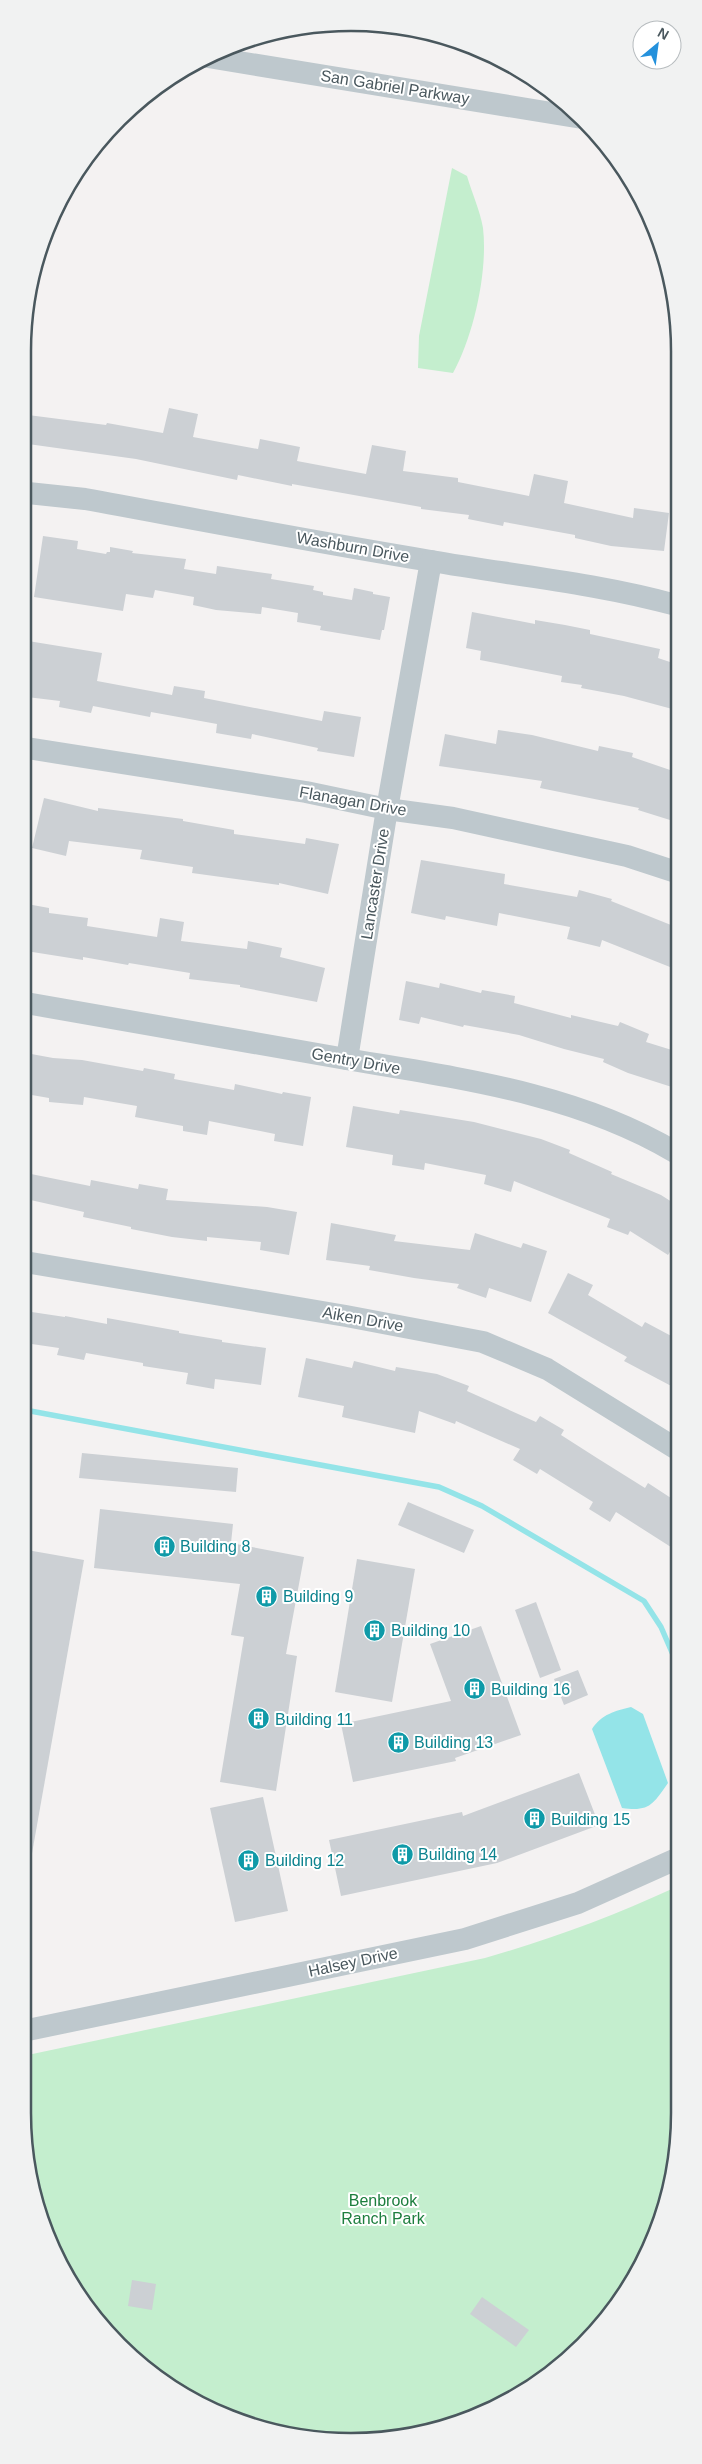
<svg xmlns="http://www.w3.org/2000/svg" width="702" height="2464" font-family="Helvetica,sans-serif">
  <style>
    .green { fill: #c4eece }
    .water { fill: #94e4e8 }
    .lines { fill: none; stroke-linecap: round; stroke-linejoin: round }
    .stream { stroke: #94e4e8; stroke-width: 5.5 }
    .building { fill: #ccd0d4 }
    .minor { stroke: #bec8cd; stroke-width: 22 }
    .labels { text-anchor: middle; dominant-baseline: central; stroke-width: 4; stroke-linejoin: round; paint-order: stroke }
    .street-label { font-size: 16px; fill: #4a585e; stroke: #fff }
    .culture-label { font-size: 16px; fill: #0d838f; stroke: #fff; text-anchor: start }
    .park-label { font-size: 16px; fill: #1d7e3e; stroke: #fff }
    .rim { fill: none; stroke: #4a585e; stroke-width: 2.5 }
  </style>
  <rect width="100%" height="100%" fill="#f4f2f2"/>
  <g class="green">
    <path d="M452,168L467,176C472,193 480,211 483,228C488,271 474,335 453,373L418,368L419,336Z"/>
    <path d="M674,1888L673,2177L635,2277L598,2330L551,2374L496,2408L436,2430L329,2441L266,2430L206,2408L151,2374L104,2330L47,2238L29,2177L23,2113V2056L485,1958C551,1939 611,1917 674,1888Z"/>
  </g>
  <path class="water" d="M631,1707L643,1714L668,1783C653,1804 650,1812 622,1808L592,1729C602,1714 615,1711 631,1707Z"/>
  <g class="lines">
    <path class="stream" d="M25,1410L439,1487L482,1506L644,1601L661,1627L674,1657"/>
  </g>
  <g class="building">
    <path d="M169,408L198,414L193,437L258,449L260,439L300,447L297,461L366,474L372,445L406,451L403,471L458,478V482L529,496L534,474L568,481L564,503L633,518L634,508L669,513L664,551L611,546L575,538V535L504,522L503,526L468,519L469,515L421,509V507L292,484V486L238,475L237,480L136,459L28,444V415L106,425L107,423L163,433Z"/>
    <path d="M43,536L78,541L77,549L106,554L107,552H110V547L133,551L132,553L186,559L184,569L216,574L217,566L272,574L271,579L314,586L313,590L323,592V595L352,600L354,588L373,592V594L390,597L384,630H382L380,640L320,630L321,626L297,622L298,613L262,607L261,614L216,610L193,605L194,597L155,590L153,598L126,594L123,611L34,597Z"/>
    <path d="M472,612L535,624V620L565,625L590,630V634L660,649L658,658L676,664V710L624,696L581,688L582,685L561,682L562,676L480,660L481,651L466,648Z"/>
    <path d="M28,641L102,653L97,681L172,695L174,686L205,691L204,698L322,721L324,711L361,717L354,757L317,751L318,748L252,734L251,739L216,733L217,724L151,712L150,717L93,706L91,713L59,707L60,701L27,697Z"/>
    <path d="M498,730L532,735L598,751L599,746L633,753L632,757L676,772V802L670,820L638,810L639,808L540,788L542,781L439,766L445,734L496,744Z"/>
    <path d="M44,798L98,811V808L183,819V821L234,830V834L305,844L306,838L339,844L328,894L279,883V885L192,873L193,867L140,859L142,850L69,841L66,856L32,848Z"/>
    <path d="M421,860L505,874L504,884L577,897L579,890L612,899L611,901L676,927L675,969L602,940L600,947L567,939L570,927L499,913L497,926L446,916L445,920L411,913Z"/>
    <path d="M27,904L49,908V913L88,918L87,926L157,937L160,918L184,922L181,941L247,949L248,941L282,948L280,957L325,968L317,1002L240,987V985L189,979L190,973L129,963L128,965L83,957V960L26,951Z"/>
    <path d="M406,981L439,988L440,983L481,993L482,990L515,996L514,1003L571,1018V1015L618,1026L620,1022L649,1034L646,1042L675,1051V1088L628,1073L603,1062L604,1059L564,1049L519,1035L464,1025L463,1027L421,1017L419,1024L399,1020Z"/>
    <path d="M26,1053L53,1058L82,1060L143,1071L144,1068L175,1074L174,1079L234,1090L235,1084L282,1094L283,1092L311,1097L303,1146L274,1141L275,1134L209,1121L207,1135L183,1131V1126L135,1117L137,1106L84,1097L83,1105L49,1102V1098L26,1094Z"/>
    <path d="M353,1106L399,1114L400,1110L474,1122L541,1139L570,1150L569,1153L612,1172L611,1174L661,1195L675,1204V1244L668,1255L630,1231L628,1235L607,1227L610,1219L514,1181L511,1192L484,1184L486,1175L425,1163L424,1170L392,1165L393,1155L346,1147Z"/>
    <path d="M26,1173L90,1186L91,1180L138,1189L139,1184L168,1189L166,1200L267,1207L297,1212L289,1255L260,1250L261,1242L207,1237V1241L172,1237L131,1229V1227L83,1217L84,1212L26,1199Z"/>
    <path d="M331,1223L396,1235L394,1241L470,1250L475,1233L521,1248L523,1243L547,1251L531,1302L489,1288L486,1298L457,1288L459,1284L414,1278L369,1270L370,1266L326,1260Z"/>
    <path d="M568,1273L593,1285L588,1295L642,1327L645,1322L675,1338V1388L624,1361L627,1357L548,1313Z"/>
    <path d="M25,1311L65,1317V1316L107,1324V1318L179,1331V1333L222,1340V1342L266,1348L261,1385L215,1379L214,1389L186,1384L188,1373L143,1366V1363L86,1353L84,1360L57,1355L59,1348L25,1343Z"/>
    <path d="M306,1358L352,1368L354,1361L395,1371L396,1367L437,1374L469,1386L467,1391L536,1422L540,1416L564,1430L561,1435L597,1458L645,1488L648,1483L674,1500V1549L616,1512L610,1522L589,1509L593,1502L540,1469L537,1474L513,1460L520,1449L456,1421L455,1424L419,1411L415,1433L342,1417L344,1406L298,1397Z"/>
    <path d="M82,1453L238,1468L236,1492L79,1478Z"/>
    <path d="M408,1502L474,1530L464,1553L398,1525Z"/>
    <path d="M100,1509L233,1524L231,1543L304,1557L286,1654L297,1656L276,1791L220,1782L244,1637L231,1635L240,1584L94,1568Z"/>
    <path d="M27,1550L84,1560L31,1859L23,1858L24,1562Z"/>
    <path d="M357,1559L415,1569L392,1702L335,1692Z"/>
    <path d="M536,1602L561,1670L540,1678L515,1610Z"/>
    <path d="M481,1626L521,1735L455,1758L456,1761L353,1782L341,1724L451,1701L430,1644Z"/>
    <path d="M578,1670L588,1695L564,1705L554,1679Z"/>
    <path d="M579,1773L599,1825L497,1863L341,1896L329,1840L462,1812L463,1816Z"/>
    <path d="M263,1797L288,1911L235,1922L210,1808Z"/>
    <path d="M132,2280L156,2284L152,2310L128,2306Z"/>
    <path d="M482,2297L529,2330L516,2347L470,2314Z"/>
  </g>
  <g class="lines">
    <g class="minor">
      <path d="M208,57L582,118"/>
      <path d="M28,493L85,499C200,520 315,542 431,561C512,575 596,583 676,605"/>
      <path d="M27,748L306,792L387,809L453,818L627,856L676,872"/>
      <path d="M26,1003C133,1022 240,1041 346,1059C458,1078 576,1093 675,1152"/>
      <path d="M347,1059L387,809L431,561"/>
      <path d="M25,1262L346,1316L483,1342L547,1369L675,1448"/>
      <path d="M23,2031L465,1939L578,1903L674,1860"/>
    </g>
  </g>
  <defs>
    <symbol id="building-disc" viewBox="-11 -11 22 22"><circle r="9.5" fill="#0f9aa8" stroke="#fff"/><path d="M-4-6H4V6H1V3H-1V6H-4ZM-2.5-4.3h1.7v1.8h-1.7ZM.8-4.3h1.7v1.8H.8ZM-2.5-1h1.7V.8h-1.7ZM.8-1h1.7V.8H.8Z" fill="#fff"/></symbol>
  </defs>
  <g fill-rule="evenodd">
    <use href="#building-disc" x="152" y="1534" width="25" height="25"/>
    <use href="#building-disc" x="254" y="1584" width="25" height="25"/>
    <use href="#building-disc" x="362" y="1618" width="25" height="25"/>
    <use href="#building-disc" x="462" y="1676" width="25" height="25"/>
    <use href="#building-disc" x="246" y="1706" width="25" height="25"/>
    <use href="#building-disc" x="386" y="1730" width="25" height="25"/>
    <use href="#building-disc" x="522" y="1806" width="25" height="25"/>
    <use href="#building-disc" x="390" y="1842" width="25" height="25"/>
    <use href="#building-disc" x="236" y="1848" width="25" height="25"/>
  </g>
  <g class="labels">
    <g class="street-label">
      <text transform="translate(395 87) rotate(9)">San Gabriel Parkway</text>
      <text transform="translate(353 547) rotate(10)">Washburn Drive</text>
      <text transform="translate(353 801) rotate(10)">Flanagan Drive</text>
      <text transform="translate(375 884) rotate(-81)">Lancaster Drive</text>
      <text transform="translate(356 1061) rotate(10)">Gentry Drive</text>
      <text transform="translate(363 1319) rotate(10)">Aiken Drive</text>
      <text transform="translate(353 1962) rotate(-12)">Halsey Drive</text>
    </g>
    <g class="culture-label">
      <text x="180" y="1546">Building 8</text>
      <text x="283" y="1596">Building 9</text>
      <text x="391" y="1630">Building 10</text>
      <text x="491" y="1689">Building 16</text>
      <text x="275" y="1719">Building 11</text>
      <text x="414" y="1742">Building 13</text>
      <text x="551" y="1819">Building 15</text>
      <text x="418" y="1854">Building 14</text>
      <text x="265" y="1860">Building 12</text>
    </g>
    <g class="park-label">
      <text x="383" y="2200">Benbrook<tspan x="383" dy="18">Ranch Park</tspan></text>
    </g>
  </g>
  <path d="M0 0H702V2464H0ZM351 31H351A320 320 0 0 1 671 351V2113A320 320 0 0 1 351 2433H351A320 320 0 0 1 31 2113V351A320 320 0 0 1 351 31Z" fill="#f1f2f2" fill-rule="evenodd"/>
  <path class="rim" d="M351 31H351A320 320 0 0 1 671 351V2113A320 320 0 0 1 351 2433H351A320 320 0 0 1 31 2113V351A320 320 0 0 1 351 31Z"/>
  <g transform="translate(657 45) rotate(29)"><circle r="24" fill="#ffffff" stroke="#b7bcbf"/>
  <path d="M0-4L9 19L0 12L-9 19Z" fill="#2491dc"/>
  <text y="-8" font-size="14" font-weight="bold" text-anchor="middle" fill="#4a585e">N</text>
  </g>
</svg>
